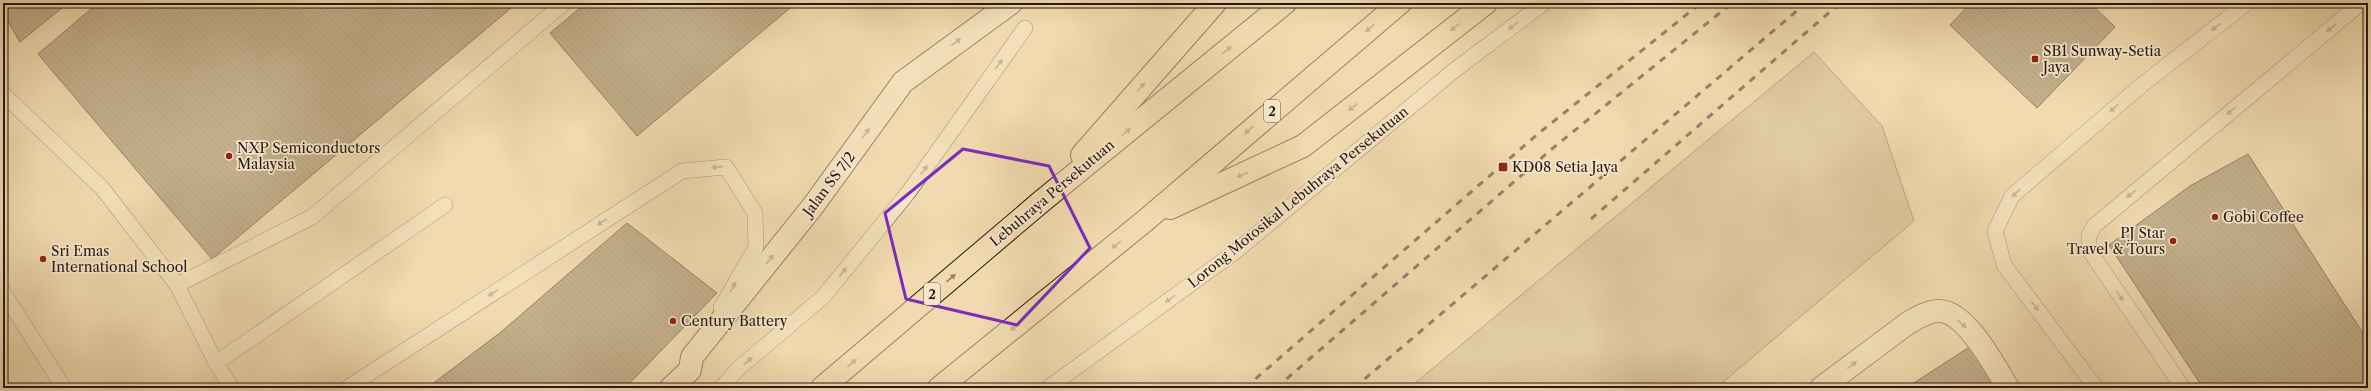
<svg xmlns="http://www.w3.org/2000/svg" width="2371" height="391" font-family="'Libre Caslon Text',serif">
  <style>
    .green { fill: #ceb994; stroke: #7a6853 }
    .building { fill: url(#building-back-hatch); stroke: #251812 }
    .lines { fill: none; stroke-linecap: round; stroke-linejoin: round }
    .lane-casing { stroke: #584839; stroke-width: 16 }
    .street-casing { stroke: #584839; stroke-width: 24 }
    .secondary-casing { stroke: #251812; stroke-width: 24 }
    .highway-casing { stroke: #251812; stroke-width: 24 }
    .lane { stroke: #f6e7cb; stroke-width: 15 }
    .street { stroke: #f6e7cb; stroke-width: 22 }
    .secondary { stroke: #f6e7cb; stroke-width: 22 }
    .highway { stroke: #f1daaf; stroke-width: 22 }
    .rail { stroke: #251812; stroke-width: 3; stroke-dasharray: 7 7; stroke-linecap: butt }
    .oneway { fill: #988a78 }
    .oneway2 { fill: #958368 }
    .marked { fill: none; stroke: #7b2cbf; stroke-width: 3; stroke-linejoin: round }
    .poi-dot { fill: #8f2418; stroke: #f6e7cb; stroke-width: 1.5 }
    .labels { text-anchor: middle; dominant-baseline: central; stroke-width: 3.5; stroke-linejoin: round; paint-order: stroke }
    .shield { fill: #f6e7cb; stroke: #64564a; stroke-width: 1 }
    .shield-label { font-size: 13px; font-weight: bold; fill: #251812 }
    .poi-label { font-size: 14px; fill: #251812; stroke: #f6e7cb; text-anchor: start }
    .street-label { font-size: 14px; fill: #251812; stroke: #f6e7cb }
  </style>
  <defs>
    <pattern id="building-back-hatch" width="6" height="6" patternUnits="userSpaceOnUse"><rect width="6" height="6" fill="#8f7d64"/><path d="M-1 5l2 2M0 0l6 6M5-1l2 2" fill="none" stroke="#756551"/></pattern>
  </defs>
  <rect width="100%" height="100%" fill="#f1daaf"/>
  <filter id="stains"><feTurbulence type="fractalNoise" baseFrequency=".005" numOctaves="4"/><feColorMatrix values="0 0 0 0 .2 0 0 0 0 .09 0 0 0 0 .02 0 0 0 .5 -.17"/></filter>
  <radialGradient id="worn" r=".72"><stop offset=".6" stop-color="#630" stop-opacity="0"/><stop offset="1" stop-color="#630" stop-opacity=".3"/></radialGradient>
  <path class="green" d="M1814,52L1882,126L1914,221L1716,388H1409Z"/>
  <g class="building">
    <path d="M3,3H68L20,42L3,13Z"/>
    <path d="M98,3H517L212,259L38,54Z"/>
    <path d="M586,3H796L637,136L550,33Z"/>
    <path d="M1971,3H2090L2115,27L2037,108L1950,25Z"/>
    <path d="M2248,154L2368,341V388H2203L2109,245L2190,186Z"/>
    <path d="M627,223L717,293L625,388H427L501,332Z"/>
    <path d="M1971,346L1997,388H1906Z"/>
  </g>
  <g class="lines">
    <defs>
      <g id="lane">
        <path d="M3,94L102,188L177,285L216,363L232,388"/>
        <path d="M177,285L312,217L564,3"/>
        <path d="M3,292L64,388"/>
        <path d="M216,363L445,205"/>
        <path d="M347,388L682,171L726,167L755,213L756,247L721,308"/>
        <path d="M721,388L739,368L823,297L908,193L1025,28"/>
        <path d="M1048,388L1235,252L1456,69L1544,3"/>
        <path d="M2096,388L2004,265L1995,231L2012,196L2143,84L2247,3"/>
        <path d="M2183,388L2089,250V236L2094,226L2361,3"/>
      </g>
      <path id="street" d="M1821,388L1908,323C1917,318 1926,312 1937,311C1965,308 1996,368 2008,388"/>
      <path id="secondary" d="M671,388L690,370L692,357L813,206L903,82L1011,3"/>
      <g id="highway">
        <path d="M1082,155L1215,3"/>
        <path d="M1170,208L1303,146L1486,3"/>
        <path d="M822,388L1042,201L1285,3"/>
        <path d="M939,388L1146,220L1400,3"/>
      </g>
    </defs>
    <use href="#lane" class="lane-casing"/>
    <use href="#street" class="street-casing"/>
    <use href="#secondary" class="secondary-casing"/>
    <use href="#highway" class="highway-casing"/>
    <use href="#lane" class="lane"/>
    <use href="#street" class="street"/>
    <use href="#secondary" class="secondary"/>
    <use href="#highway" class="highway"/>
    <g class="rail">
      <path d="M1591,219L1840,3"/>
      <path d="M1245,388L1539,133L1701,3"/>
      <path d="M1276,388L1553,148L1732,3"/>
      <path d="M1354,388L1806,3"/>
    </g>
  </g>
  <defs><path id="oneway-solid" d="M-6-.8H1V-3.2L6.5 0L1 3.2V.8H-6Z"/></defs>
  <g class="oneway">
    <use href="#oneway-solid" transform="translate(1513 26) rotate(143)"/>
    <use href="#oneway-solid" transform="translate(2216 27) rotate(142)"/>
    <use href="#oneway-solid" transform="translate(2331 28) rotate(141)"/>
    <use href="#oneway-solid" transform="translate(956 42) rotate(-37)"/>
    <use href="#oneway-solid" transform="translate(999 64) rotate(-55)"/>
    <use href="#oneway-solid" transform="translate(2114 108) rotate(139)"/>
    <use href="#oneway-solid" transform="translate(2231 111) rotate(140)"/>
    <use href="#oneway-solid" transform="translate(866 133) rotate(-54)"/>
    <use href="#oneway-solid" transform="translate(717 167) rotate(174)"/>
    <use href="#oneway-solid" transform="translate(924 170) rotate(-55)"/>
    <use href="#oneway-solid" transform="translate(2016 193) rotate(136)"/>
    <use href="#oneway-solid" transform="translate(2131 194) rotate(140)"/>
    <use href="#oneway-solid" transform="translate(602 222) rotate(147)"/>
    <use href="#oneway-solid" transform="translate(770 259) rotate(-51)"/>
    <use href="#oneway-solid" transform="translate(843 272) rotate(-51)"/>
    <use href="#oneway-solid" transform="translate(733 287) rotate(-60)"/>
    <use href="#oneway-solid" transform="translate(493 293) rotate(147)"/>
    <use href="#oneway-solid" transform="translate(2120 296) rotate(56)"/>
    <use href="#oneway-solid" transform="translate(1170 299) rotate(144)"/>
    <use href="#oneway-solid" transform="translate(2035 306) rotate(53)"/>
    <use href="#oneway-solid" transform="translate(1962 324) rotate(40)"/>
    <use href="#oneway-solid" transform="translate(748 361) rotate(-40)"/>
    <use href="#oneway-solid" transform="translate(1852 365) rotate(-37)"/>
  </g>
  <g class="oneway2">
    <use href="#oneway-solid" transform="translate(1455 27) rotate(142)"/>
    <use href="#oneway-solid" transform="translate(1370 28) rotate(140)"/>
    <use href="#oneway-solid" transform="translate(1227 50) rotate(-39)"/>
    <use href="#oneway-solid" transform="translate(1141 87) rotate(-49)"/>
    <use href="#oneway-solid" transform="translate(1353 107) rotate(142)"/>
    <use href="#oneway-solid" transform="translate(1249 130) rotate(139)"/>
    <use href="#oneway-solid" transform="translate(1126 132) rotate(-39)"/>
    <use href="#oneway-solid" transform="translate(1242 175) rotate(155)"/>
    <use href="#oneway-solid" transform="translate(1116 245) rotate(141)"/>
    <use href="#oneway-solid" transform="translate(951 278) rotate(-41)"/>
    <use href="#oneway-solid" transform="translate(1015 327) rotate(141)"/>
    <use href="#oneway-solid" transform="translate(852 363) rotate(-41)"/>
  </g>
  <path d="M0 0H2371V391H0ZM963,149L1049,166L1090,248L1017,325L906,299L885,213Z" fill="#f1daaf" fill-opacity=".55" fill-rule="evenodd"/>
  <path class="marked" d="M963,149L1049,166L1090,248L1017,325L906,299L885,213Z"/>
  <g class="poi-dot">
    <rect x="2031" y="55" width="8" height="8" rx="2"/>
    <circle cx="229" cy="156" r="4"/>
    <rect x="1498" y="162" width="10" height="10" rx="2"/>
    <circle cx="2215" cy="217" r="4"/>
    <circle cx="2173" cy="241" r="4"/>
    <circle cx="43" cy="259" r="4"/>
    <circle cx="673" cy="321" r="4"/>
  </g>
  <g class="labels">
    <g class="shield">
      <rect x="1264" y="100" width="16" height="22" rx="3"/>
      <rect x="924" y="283" width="16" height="22" rx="3"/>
    </g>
    <g class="shield-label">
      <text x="1272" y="111">2</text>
      <text x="932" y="294">2</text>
    </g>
    <g class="poi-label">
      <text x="2043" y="51">SB1 Sunway-Setia<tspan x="2043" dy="16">Jaya</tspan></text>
      <text x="237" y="148">NXP Semiconductors<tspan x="237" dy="16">Malaysia</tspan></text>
      <text x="1512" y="167">KD08 Setia Jaya</text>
      <text x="2223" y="217">Gobi Coffee</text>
      <text x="2165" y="233" text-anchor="end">PJ Star<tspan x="2165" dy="16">Travel &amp; Tours</tspan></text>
      <text x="51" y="251">Sri Emas<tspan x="51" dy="16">International School</tspan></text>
      <text x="681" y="321">Century Battery</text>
    </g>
    <g class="street-label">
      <text transform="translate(829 184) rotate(-53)">Jalan SS 7/2</text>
      <text transform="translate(1052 193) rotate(-40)">Lebuhraya Persekutuan</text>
      <text transform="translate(1298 197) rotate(-39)">Lorong Motosikal Lebuhraya Persekutuan</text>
    </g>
  </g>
  <rect width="2371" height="391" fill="none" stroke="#f1daaf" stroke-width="16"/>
  <rect x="4" y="4" width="2363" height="383" fill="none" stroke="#251812" stroke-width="2"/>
  <rect x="8" y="8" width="2355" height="375" fill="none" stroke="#251812"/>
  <rect width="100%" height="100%" filter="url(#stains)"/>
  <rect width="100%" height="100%" fill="url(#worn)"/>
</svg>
